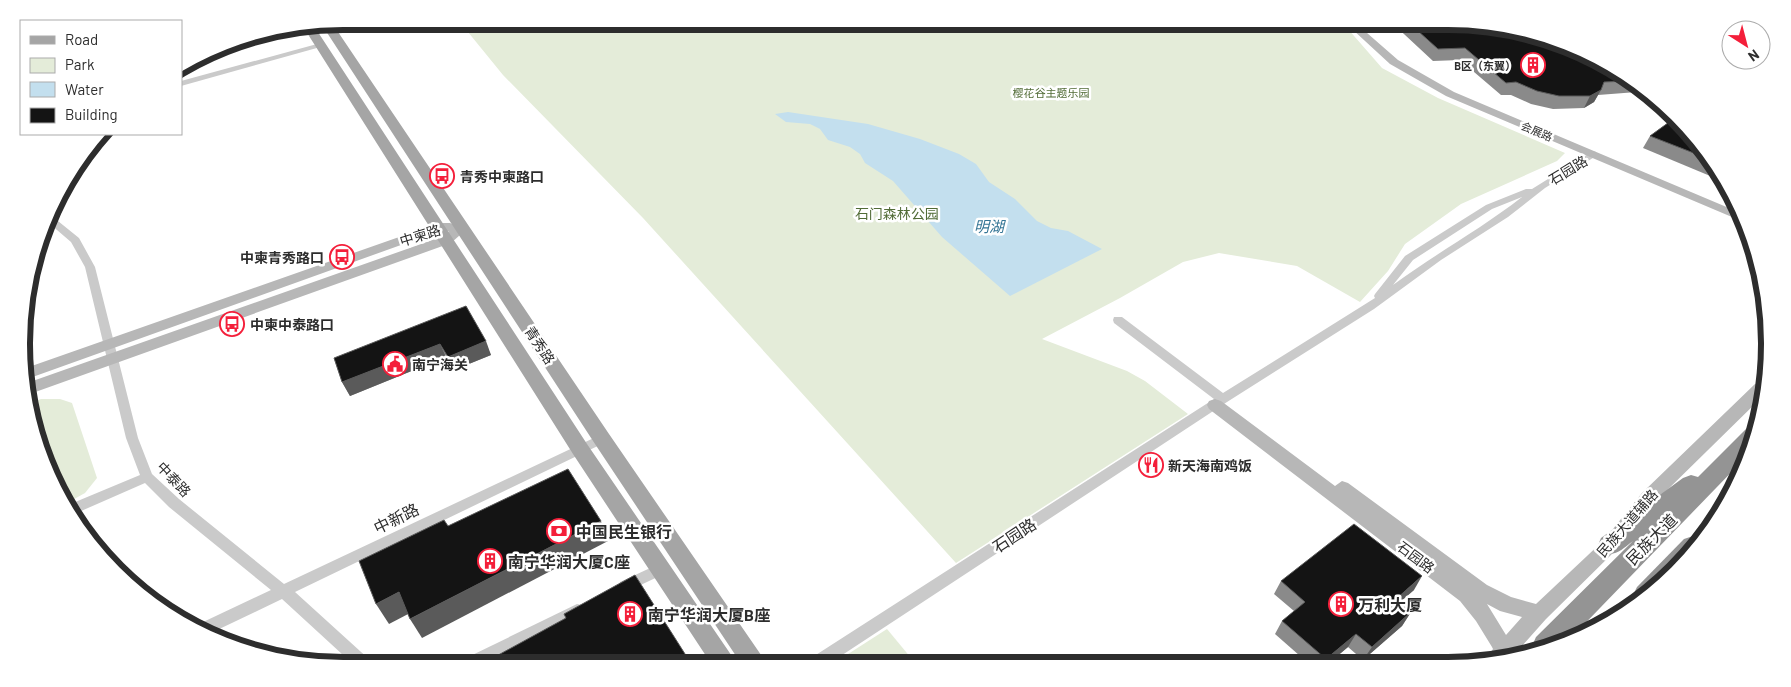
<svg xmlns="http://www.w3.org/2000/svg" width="1791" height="687" font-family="Barlow,'Noto Sans SC',sans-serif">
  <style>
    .green { fill: #e4ecd9 }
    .water { fill: #c3dfee }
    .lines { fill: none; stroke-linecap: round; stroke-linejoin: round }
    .street { fill: #cacaca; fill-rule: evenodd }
    .secondary { fill: #b7b7b7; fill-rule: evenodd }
    .primary { fill: #a5a5a5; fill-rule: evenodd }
    .highway { fill: #949494; fill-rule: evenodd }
    .wall { fill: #8a8a8a }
    .shaded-wall { fill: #5a5a5a }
    .building { fill: #141414; stroke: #5a5a5a }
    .labels { text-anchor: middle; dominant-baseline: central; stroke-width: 5; stroke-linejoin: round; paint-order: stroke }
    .far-poi-label { font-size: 11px; font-weight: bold; fill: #2d2d2d; stroke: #fff; text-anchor: end }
    .far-park-label { font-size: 11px; fill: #526c37; stroke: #fff }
    .far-street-label { font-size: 11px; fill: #2d2d2d; stroke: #fff }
    .street-label { font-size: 14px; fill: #2d2d2d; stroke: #fff }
    .poi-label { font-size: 14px; font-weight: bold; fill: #2d2d2d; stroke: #fff; text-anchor: start }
    .park-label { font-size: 14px; fill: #526c37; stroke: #fff }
    .water-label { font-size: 15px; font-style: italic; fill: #347595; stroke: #fff }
    .near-street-label { font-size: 16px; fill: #2d2d2d; stroke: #fff }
    .near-poi-label { font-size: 16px; font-weight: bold; fill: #2d2d2d; stroke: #fff; text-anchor: start }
    .rim { fill: none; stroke: #2d2d2d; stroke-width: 6 }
  </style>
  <rect width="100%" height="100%" fill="#fff"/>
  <g class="green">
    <path d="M459,21H1341L1382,68L1438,98L1565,153L1557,161L1461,204L1405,244L1388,271L1360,302L1297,266L1219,253L1183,262L1120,298L1042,339L1127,371L1145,381L1188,414L956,563L643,218L503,75Z"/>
    <path d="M41,399H60L72,403L97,478L85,493L67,503L28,407L27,404Z"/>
    <path d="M887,629L916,664L831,665Z"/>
  </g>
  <path class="water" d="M788,112L868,124L920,139L959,154L976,164L989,182L1015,199L1037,221L1051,228L1068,231L1102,249L1010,296L942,237L893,181L865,163L860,154L850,147L828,140L820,129L810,124L786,122L775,114Z"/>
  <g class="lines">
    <g class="street">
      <path d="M317,44L324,46L181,86V81Z"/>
      <path d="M1593,151L1596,152V156L1545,188L1508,217L1441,260L1374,309L1227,402L827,665H806L808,660L1214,399L1114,323L1113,320L1114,317H1122L1223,393L1375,298L1374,296L1375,294L1405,256L1486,205L1526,189H1532ZM1522,197C1481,229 1435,254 1393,285L1413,260L1492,209Z"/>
      <path d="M53,217L79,238L95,267L138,438L152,474L179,499L284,584L598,436H606L608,439L606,442L295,592L371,661L373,666H355L282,599L213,632L200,625L201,623L271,590L169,507L145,483L72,515L68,505L140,475L126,438L85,267L71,242L50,224Z"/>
      <path d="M661,563L666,565L668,569L666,573L630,590L625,592L620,590L618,586L620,582Z"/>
      <path d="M577,604L582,605L584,610L582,615L481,665H460L462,660Z"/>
    </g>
    <g class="secondary">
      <path d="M1347,21H1357L1359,26L1398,60L1454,92L1736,211L1739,220L1446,96L1390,64L1352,29Z"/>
      <path d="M439,223H450L456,226L462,223L469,227L451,243L27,395V383L441,237L449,231H440L27,379L26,368Z"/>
      <path d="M1762,383L1761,398L1654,503L1616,550L1546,619L1513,656L1486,663L1485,661L1493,649L1492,647L1476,621L1460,601L1209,409L1207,405L1209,401L1215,399L1221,401L1335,486L1342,481L1348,483L1487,585L1511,597L1536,604L1604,540L1642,493L1755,384ZM1487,604L1500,611L1522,617L1506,635Z"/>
    </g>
    <g class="primary">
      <path d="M332,23L609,434L768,665H742L595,444L322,25Z"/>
      <path d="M314,26L587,444L738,665H712L573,454L304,28Z"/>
    </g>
    <g class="highway">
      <path d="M1757,424L1759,427L1746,457L1570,639L1533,650L1532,646L1536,637L1633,541C1621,550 1616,557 1601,552L1598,545L1601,538L1683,478L1691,475L1698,477L1749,426Z"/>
      <path d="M1693,536L1699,538L1660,586L1636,602L1633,595L1637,587L1684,539Z"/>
    </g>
  </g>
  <g class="wall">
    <path d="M1390,21H1448L1531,32L1641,86L1637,92L1598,95L1594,102L1584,108L1553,109L1531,104L1511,95H1501L1460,60L1433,61Z"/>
    <path d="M1672,120L1727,183L1643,148L1650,136Z"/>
    <path d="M466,306L491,355L454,370L446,357L350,396L342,382Z"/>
    <path d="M1281,581L1414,590L1399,603L1411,612L1402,626L1363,660L1348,647L1329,663H1308L1275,634L1282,621L1294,611L1274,594Z"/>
  </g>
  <g class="shaded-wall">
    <path d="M1601,90L1594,102L1584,108L1590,96Z"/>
    <path d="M486,341L491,355L454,370L448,357Z"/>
    <path d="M440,344L446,357L350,396L342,382Z"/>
    <path d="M601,521L608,541L422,638L410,619Z"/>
    <path d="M1422,576L1414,590L1387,613L1395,600Z"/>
    <path d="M399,592L412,612L389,624L376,604Z"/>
    <path d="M1411,612L1402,626L1363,660L1372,647Z"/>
    <path d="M1356,634L1348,647L1329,663H1324L1326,659Z"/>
  </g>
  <g class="building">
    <path d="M1407,21H1448L1531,32L1630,81L1604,82L1601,90L1590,96H1559L1537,91L1516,82L1506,83L1465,48L1438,49Z"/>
    <path d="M1672,120L1704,157L1650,136Z"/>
    <path d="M466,306L486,341L448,357L440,344L342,382L334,358Z"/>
    <path d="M568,469L601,521L410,619L399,592L376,604L359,561L444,520L448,526Z"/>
    <path d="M1354,524L1422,576L1395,600L1411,612L1372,647L1356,634L1326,659L1282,621L1305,602L1281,581Z"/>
    <path d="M635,575L692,665H493L491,659L566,618L564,614Z"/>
  </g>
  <defs>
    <symbol id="building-ring" viewBox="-11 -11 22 22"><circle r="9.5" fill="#fff" stroke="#f41f3a" stroke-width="1.5"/><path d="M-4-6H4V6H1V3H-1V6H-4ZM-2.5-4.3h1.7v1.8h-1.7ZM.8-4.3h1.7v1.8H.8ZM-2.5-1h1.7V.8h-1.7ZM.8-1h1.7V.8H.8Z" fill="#f41f3a"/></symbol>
    <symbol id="bus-ring" viewBox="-11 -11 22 22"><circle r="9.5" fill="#fff" stroke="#f41f3a" stroke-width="1.5"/><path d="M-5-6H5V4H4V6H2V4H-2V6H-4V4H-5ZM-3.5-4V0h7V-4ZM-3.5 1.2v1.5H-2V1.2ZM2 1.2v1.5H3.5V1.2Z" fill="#f41f3a"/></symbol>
    <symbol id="civic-ring" viewBox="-11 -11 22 22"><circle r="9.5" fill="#fff" stroke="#f41f3a" stroke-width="1.5"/><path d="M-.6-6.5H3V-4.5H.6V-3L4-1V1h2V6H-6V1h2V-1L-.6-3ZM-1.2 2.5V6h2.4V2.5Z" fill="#f41f3a"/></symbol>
    <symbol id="restaurant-ring" viewBox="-11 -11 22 22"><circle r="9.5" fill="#fff" stroke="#f41f3a" stroke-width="1.5"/><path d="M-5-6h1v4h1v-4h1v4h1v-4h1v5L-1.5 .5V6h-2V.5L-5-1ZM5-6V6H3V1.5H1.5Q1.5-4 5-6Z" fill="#f41f3a"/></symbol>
    <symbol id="bank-ring" viewBox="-11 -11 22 22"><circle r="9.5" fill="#fff" stroke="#f41f3a" stroke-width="1.5"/><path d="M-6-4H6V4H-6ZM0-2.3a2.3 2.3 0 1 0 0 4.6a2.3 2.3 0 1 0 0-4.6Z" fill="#f41f3a"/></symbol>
  </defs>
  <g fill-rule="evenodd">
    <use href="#building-ring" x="1519" y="51" width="28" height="28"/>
    <use href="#bus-ring" x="428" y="162" width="28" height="28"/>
    <use href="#bus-ring" x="328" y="243" width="28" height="28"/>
    <use href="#bus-ring" x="218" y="310" width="28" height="28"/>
    <use href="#civic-ring" x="381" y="350" width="28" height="28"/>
    <use href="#restaurant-ring" x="1137" y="451" width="28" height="28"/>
    <use href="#bank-ring" x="545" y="517" width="28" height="28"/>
    <use href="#building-ring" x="476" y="547" width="28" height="28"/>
    <use href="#building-ring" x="1327" y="590" width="28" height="28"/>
    <use href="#building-ring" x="616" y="600" width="28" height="28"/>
  </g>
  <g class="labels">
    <g class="far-poi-label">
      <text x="1516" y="65">B区（东翼）</text>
    </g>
    <g class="far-park-label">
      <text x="1051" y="92">樱花谷主题乐园</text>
    </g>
    <g class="far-street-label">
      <text transform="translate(1537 131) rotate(23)">会展路</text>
    </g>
    <g class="street-label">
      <text transform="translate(1568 170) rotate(-31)">石园路</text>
      <text transform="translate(420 235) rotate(-17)">中柬路</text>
      <text transform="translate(540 345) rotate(57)">青秀路</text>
      <text transform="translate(174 479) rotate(47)">中泰路</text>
      <text transform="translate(1627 523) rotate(-49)">民族大道辅路</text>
      <text transform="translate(1416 557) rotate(37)">石园路</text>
    </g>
    <g class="poi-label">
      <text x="460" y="176">青秀中柬路口</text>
      <text x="324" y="257" text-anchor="end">中柬青秀路口</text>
      <text x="250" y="324">中柬中泰路口</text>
      <text x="412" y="364">南宁海关</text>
      <text x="1168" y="465">新天海南鸡饭</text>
    </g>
    <g class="park-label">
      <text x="897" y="213">石门森林公园</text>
    </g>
    <g class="water-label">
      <text x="989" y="226">明湖</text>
    </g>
    <g class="near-street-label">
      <text transform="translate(396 518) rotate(-26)">中新路</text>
      <text transform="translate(1014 535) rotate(-33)">石园路</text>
      <text transform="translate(1651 539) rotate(-45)">民族大道</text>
    </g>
    <g class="near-poi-label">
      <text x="576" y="531">中国民生银行</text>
      <text x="508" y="561">南宁华润大厦C座</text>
      <text x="1358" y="604">万利大厦</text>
      <text x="648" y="614">南宁华润大厦B座</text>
    </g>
  </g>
  <path d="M0 0H1791V687H0ZM343 30H1448A313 313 0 0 1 1761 343V344A313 313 0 0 1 1448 657H343A313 313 0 0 1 30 344V343A313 313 0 0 1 343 30Z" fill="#fff" fill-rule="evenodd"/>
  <path class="rim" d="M343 30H1448A313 313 0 0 1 1761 343V344A313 313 0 0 1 1448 657H343A313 313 0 0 1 30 344V343A313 313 0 0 1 343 30Z"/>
  <rect x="20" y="20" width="162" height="115" fill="#ffffff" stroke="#ababab"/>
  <rect x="30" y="36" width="25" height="8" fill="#a5a5a5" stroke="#ababab"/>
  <text x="65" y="45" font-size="15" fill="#2d2d2d">Road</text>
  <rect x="30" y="58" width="25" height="15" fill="#e4ecd9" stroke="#ababab"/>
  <text x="65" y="70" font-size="15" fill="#2d2d2d">Park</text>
  <rect x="30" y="82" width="25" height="15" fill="#c3dfee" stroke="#ababab"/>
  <text x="65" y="95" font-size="15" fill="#2d2d2d">Water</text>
  <rect x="30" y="108" width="25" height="15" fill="#141414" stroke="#ababab"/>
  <text x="65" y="120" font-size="15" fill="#2d2d2d">Building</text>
  <g transform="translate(1746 45) rotate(144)"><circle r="24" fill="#ffffff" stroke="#ababab"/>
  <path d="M0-4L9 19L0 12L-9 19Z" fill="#f41f3a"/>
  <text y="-8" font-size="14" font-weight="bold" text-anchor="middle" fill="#2d2d2d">N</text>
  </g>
</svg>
